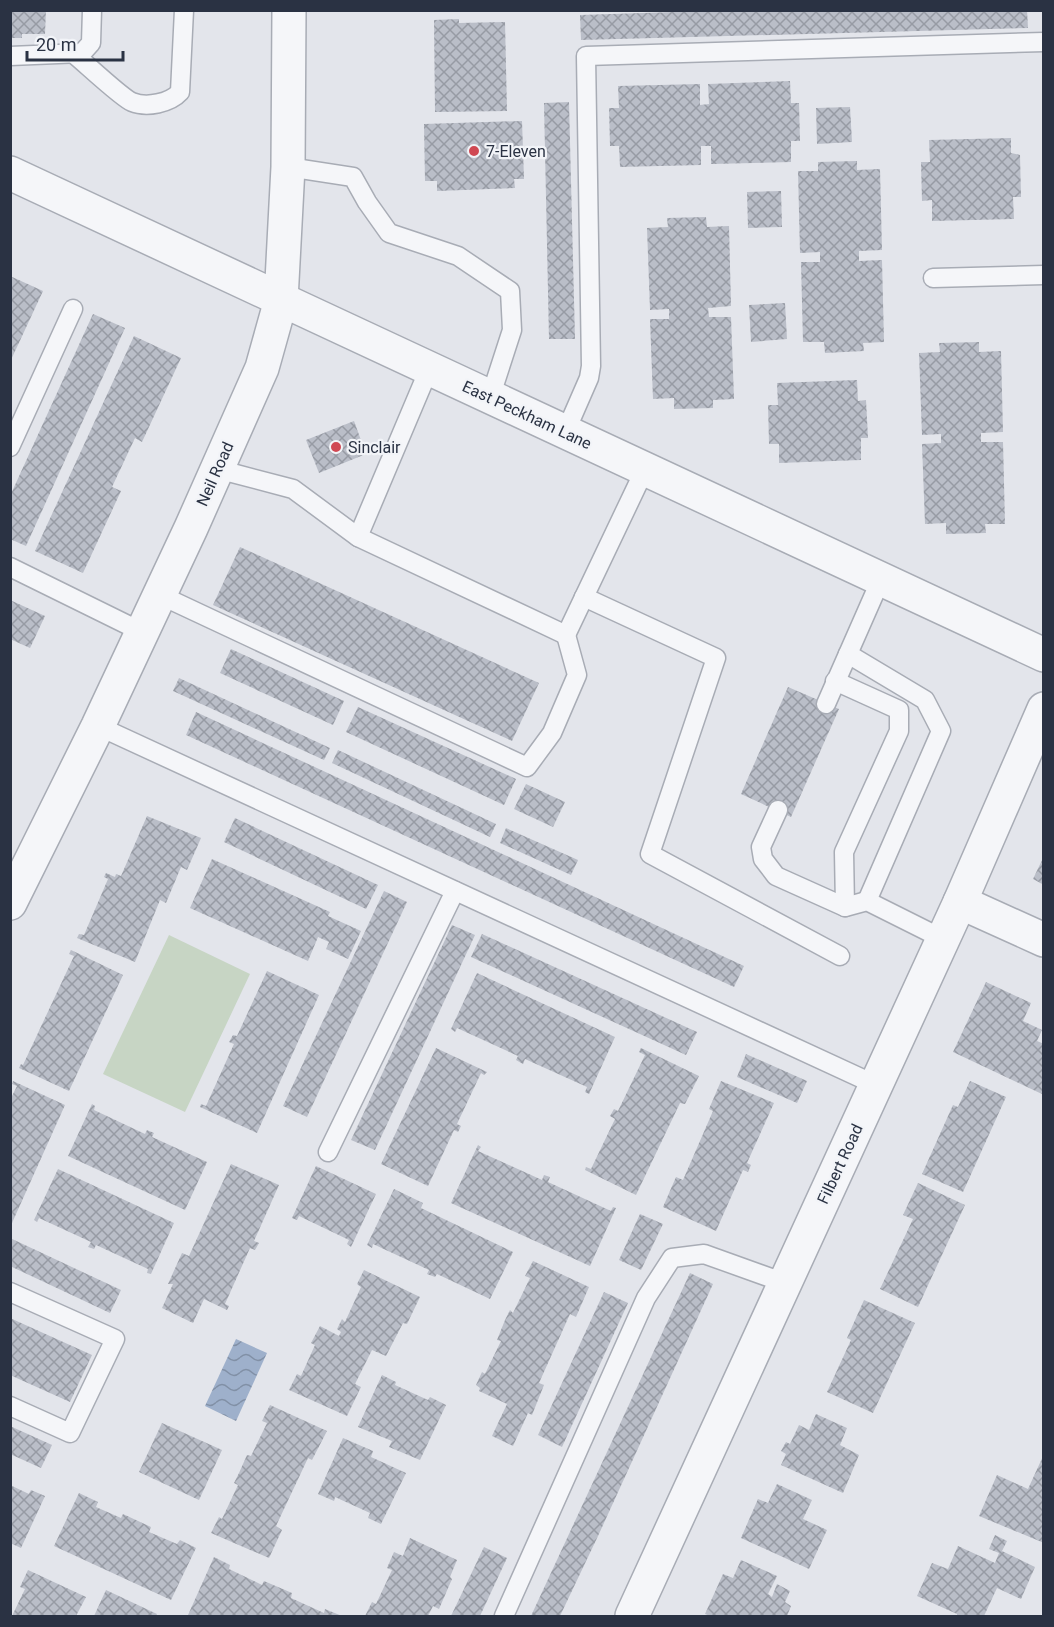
<svg xmlns="http://www.w3.org/2000/svg" width="1054" height="1627" font-family="Roboto,sans-serif">
  <style>
    .garden { fill: #c7d5c4 }
    .water { fill: url(#water-waves) }
    .building { fill: url(#building-cross-hatch) }
    .lines { fill: none; stroke-linecap: round; stroke-linejoin: round }
    .service-casing { stroke: #a8acb5; stroke-width: 21 }
    .minor-casing { stroke: #a8acb5; stroke-width: 36 }
    .tertiary-casing { stroke: #a8acb5; stroke-width: 36 }
    .service { stroke: #f5f6f9; stroke-width: 18 }
    .minor { stroke: #f5f6f9; stroke-width: 33 }
    .tertiary { stroke: #f5f6f9; stroke-width: 33 }
    .poi-dot { fill: #d04853; stroke: #f2f4f8; stroke-width: 2 }
    .labels { text-anchor: middle; dominant-baseline: central; stroke-width: 4.5; stroke-linejoin: round; paint-order: stroke }
    .poi-label { font-size: 16px; fill: #2a3243; stroke: #f2f4f8; text-anchor: start }
    .street-label { font-size: 16px; fill: #2a3243; stroke: #f2f4f8 }
  </style>
  <defs>
    <pattern id="water-waves" width="16" height="10" patternUnits="userSpaceOnUse" patternTransform="scale(1.5)"><rect width="16" height="10" fill="#9eb0cb"/><path d="M0 5q4-4 8 0t8 0" fill="none" stroke="#8190a6"/></pattern>
    <pattern id="building-cross-hatch" width="8" height="8" patternUnits="userSpaceOnUse" patternTransform="scale(1.5)"><rect width="8" height="8" fill="#babec8"/><path d="M0 0l8 8M0 8l8-8" fill="none" stroke="#979ba4"/></pattern>
  </defs>
  <rect width="100%" height="100%" fill="#e3e5eb"/>
  <path class="garden" d="M169,935L250,974L185,1112L103,1074Z"/>
  <path class="water" d="M236,1339L267,1353L236,1421L205,1406Z"/>
  <g class="building">
    <path d="M10,10H46L45,34H22V38H10Z"/>
    <path d="M736,10H1027L1028,28L581,40L580,15Z"/>
    <path d="M459,19V23L505,22L507,111L435,112L434,20Z"/>
    <path d="M790,81L791,103H799L800,141H791V162L711,164V146H701V165L620,167L619,146H610L609,108H619L618,86L700,84V105L709,104L708,84Z"/>
    <path d="M569,102L575,339H549L544,103Z"/>
    <path d="M850,107L852,142L817,144L816,108Z"/>
    <path d="M522,121L524,179H514L515,188L437,191V181H425L424,124Z"/>
    <path d="M1011,138V153L1020,155L1021,197H1013L1014,219L932,221V200L922,201L921,162H930L929,140Z"/>
    <path d="M857,161V170L880,169L882,250L859,251V261L882,260L884,342L863,343L864,351L825,353L824,342H803L801,262H820V252L800,253L798,171H818V162Z"/>
    <path d="M781,191L782,227L748,228L747,192Z"/>
    <path d="M706,217L707,227L729,226L731,306L708,308L709,317H731L734,399L713,400V408L674,409V398L653,399L650,319H669V309L650,310L647,228L668,227L667,218Z"/>
    <path d="M10,276L43,291L10,362Z"/>
    <path d="M785,303L787,339L751,342L749,305Z"/>
    <path d="M93,314L125,328L26,546L10,539V496Z"/>
    <path d="M134,336L181,358L142,442L135,438L112,487L121,491L83,573L35,551Z"/>
    <path d="M979,342V352L1001,351L1003,432L981,433V442H1003L1005,524H985L986,533L946,534V523L925,524L922,444L941,443V434L922,435L919,353L940,352L939,343Z"/>
    <path d="M857,380L858,401L866,400L868,438H861V460L779,463V444H769L768,405H778L777,383Z"/>
    <path d="M354,421L366,454L319,473L306,440Z"/>
    <path d="M240,547L539,683L512,741L213,605Z"/>
    <path d="M10,600L45,616L30,648L10,639Z"/>
    <path d="M231,649L344,701L333,725L220,673Z"/>
    <path d="M179,678L330,748L324,760L173,691Z"/>
    <path d="M788,687L839,709L791,817L741,794Z"/>
    <path d="M358,707L516,779L504,805L346,732Z"/>
    <path d="M196,712L744,966L734,987L186,735Z"/>
    <path d="M338,750L496,824L490,837L332,763Z"/>
    <path d="M526,784L565,802L553,827L514,809Z"/>
    <path d="M147,816L201,838L187,870L181,867L166,903L160,900L135,962L77,938L79,934L84,935L108,879L104,877L106,873L115,877L116,874L121,876Z"/>
    <path d="M235,818L378,885L366,909L224,842Z"/>
    <path d="M506,828L578,860L571,875L500,843Z"/>
    <path d="M1044,856V885L1033,879Z"/>
    <path d="M212,859L330,912L328,916L361,931L348,959L326,949L329,942L318,937L308,961L190,908Z"/>
    <path d="M384,891L407,902L307,1117L283,1106Z"/>
    <path d="M452,925L475,935L375,1150L351,1140Z"/>
    <path d="M482,934L697,1032L686,1055L471,957Z"/>
    <path d="M71,950L123,975L69,1091L19,1068L21,1064L23,1065L74,956L69,954Z"/>
    <path d="M267,971L319,995L257,1133L200,1107L201,1104L206,1106L234,1044L229,1042L233,1035L237,1036Z"/>
    <path d="M477,973L615,1037L589,1094L585,1092L587,1087L525,1059L523,1064L516,1060L518,1056L457,1028L455,1032L451,1029Z"/>
    <path d="M986,982L1031,1003L1023,1021L1042,1030L1037,1041L1044,1044V1095L953,1052Z"/>
    <path d="M436,1048L487,1072L484,1075L481,1073L457,1124L461,1126L458,1132L454,1130L428,1186L381,1164Z"/>
    <path d="M641,1048L699,1076L685,1104L680,1103L636,1195L585,1170L586,1167L591,1169L615,1119L610,1116L614,1109L618,1111L645,1055L639,1052Z"/>
    <path d="M746,1054L807,1081L797,1103L737,1077Z"/>
    <path d="M13,1081L65,1105L12,1223L10,1222V1100L17,1086L12,1084Z"/>
    <path d="M721,1081L774,1103L747,1163L751,1165L748,1172L743,1170L716,1231L663,1207L676,1177L683,1180L713,1111L709,1109Z"/>
    <path d="M970,1081L1006,1097L963,1192L922,1174L953,1105L958,1107Z"/>
    <path d="M92,1104L95,1106L94,1110L145,1134L147,1130L154,1133L152,1137L207,1162L185,1210L68,1156Z"/>
    <path d="M478,1145L481,1147L478,1151L542,1180L544,1175L550,1177L548,1182L611,1211L613,1207L616,1208L590,1266L451,1203Z"/>
    <path d="M231,1164L279,1185L254,1241L259,1243L255,1250L250,1248L225,1304L229,1306L227,1310L204,1299L193,1323L162,1308L173,1284H168L182,1253L189,1256Z"/>
    <path d="M316,1166L376,1194L351,1247L347,1244L349,1240L299,1216L297,1220L292,1218Z"/>
    <path d="M58,1169L174,1223L151,1274L147,1273L148,1269L96,1245L94,1249L88,1247L91,1242L39,1218L37,1222L34,1220Z"/>
    <path d="M918,1183L965,1205L918,1307L880,1289L913,1219L903,1215Z"/>
    <path d="M394,1189L423,1203L421,1208L513,1252L490,1299L437,1274L435,1277L427,1274L429,1270L373,1244L372,1248L367,1245Z"/>
    <path d="M640,1214L663,1224L641,1270L619,1260Z"/>
    <path d="M10,1238L121,1290L110,1313L10,1266Z"/>
    <path d="M533,1261L589,1287L576,1317L570,1314L539,1383L544,1385L532,1415L528,1413L513,1446L492,1436L507,1404L479,1391L480,1388L476,1385L482,1372L485,1374L501,1341L497,1340L505,1320L510,1310L513,1313L530,1278L525,1276Z"/>
    <path d="M364,1270L420,1297L407,1324L403,1323L386,1356L372,1350L355,1384L361,1387L347,1416L289,1390L297,1374L301,1376L315,1345L311,1343L320,1326L339,1336L341,1332L337,1329L342,1319L345,1322L361,1287L357,1284Z"/>
    <path d="M690,1273L713,1284L598,1536L560,1616H531Z"/>
    <path d="M604,1292L628,1303L562,1447L538,1435Z"/>
    <path d="M864,1300L915,1323L873,1413L827,1392L851,1340L847,1338Z"/>
    <path d="M10,1318L92,1355L70,1402L10,1375Z"/>
    <path d="M382,1375L396,1382L395,1385L428,1400L430,1397L446,1405L420,1460L389,1447L392,1441L358,1427Z"/>
    <path d="M270,1405L327,1431L312,1460L308,1458L276,1526L282,1530L269,1558L211,1533L219,1517L222,1519L238,1485L234,1483L239,1473L247,1455L251,1456L267,1423L262,1421Z"/>
    <path d="M816,1414L847,1428L840,1445L859,1455L843,1493L781,1465L786,1454L781,1451L786,1442L790,1444L799,1425L809,1430Z"/>
    <path d="M162,1423L222,1450L199,1500L139,1472Z"/>
    <path d="M10,1426L52,1445L41,1468L10,1454Z"/>
    <path d="M343,1438L373,1451L371,1457L406,1473L381,1524L368,1518L370,1513L335,1497L334,1501L318,1494Z"/>
    <path d="M1044,1454V1543L979,1516L997,1475L1028,1489Z"/>
    <path d="M777,1484L812,1500L803,1519L827,1530L809,1569L741,1538L758,1499L768,1503Z"/>
    <path d="M10,1485L29,1494L31,1490L45,1496L21,1548L10,1543Z"/>
    <path d="M79,1493L98,1502L96,1507L121,1518L123,1514L151,1527L149,1532L177,1544L180,1540L196,1548L171,1600L54,1546Z"/>
    <path d="M995,1535L1007,1541L1002,1551L1035,1567L1021,1599L997,1588L984,1616H957V1614L917,1596L932,1563L948,1569L958,1546L995,1563L999,1553L989,1549Z"/>
    <path d="M410,1538L457,1560L450,1577L452,1579L439,1609L433,1606L428,1616H365L372,1602L376,1604L392,1570L387,1568L394,1552L403,1556Z"/>
    <path d="M484,1547L507,1558L480,1616H451Z"/>
    <path d="M214,1557L230,1565L229,1569L262,1585L264,1581L292,1593L291,1598L324,1613L325,1609L342,1616H192L188,1615Z"/>
    <path d="M741,1560L777,1576L768,1594L772,1597L777,1584L790,1591L785,1602L791,1606L787,1616H710L705,1614L723,1574L733,1578Z"/>
    <path d="M28,1570L86,1597L76,1616H12L25,1589L20,1587Z"/>
    <path d="M106,1590L157,1614L156,1616H94Z"/>
  </g>
  <g class="lines">
    <defs>
      <g id="service">
        <path d="M74,54C85,63 122,98 132,102C147,108 170,103 180,92L184,10"/>
        <path d="M10,56L82,53L91,43L92,10"/>
        <path d="M288,167L353,177L367,202L389,233L458,256L510,291L512,330L490,398"/>
        <path d="M933,278L1044,275"/>
        <path d="M565,433L589,378L591,366L586,56L1044,42"/>
        <path d="M10,447L73,309"/>
        <path d="M217,469L293,489L358,537L566,635L645,469"/>
        <path d="M358,537L429,369"/>
        <path d="M10,567L142,632"/>
        <path d="M160,595L527,767L552,733L577,675L566,635"/>
        <path d="M584,597L716,658L650,854L840,956"/>
        <path d="M848,654L925,700L941,731L867,901"/>
        <path d="M835,681L899,710V731L844,852L845,907"/>
        <path d="M826,704L881,579"/>
        <path d="M98,726L876,1085"/>
        <path d="M778,810L761,847L763,859L776,876L845,907L867,901L943,939"/>
        <path d="M328,1152L455,891"/>
        <path d="M10,1292L115,1339L70,1433L10,1406"/>
        <path d="M504,1616L646,1298L672,1258L704,1254L785,1283"/>
      </g>
      <g id="minor">
        <path d="M960,902L1044,940"/>
        <path d="M632,1616L960,902L1044,709"/>
      </g>
      <g id="tertiary">
        <path d="M10,173L1044,655"/>
        <path d="M10,903L98,726L191,528L262,368L281,300L288,167L289,10"/>
      </g>
    </defs>
    <use href="#service" class="service-casing"/>
    <use href="#minor" class="minor-casing"/>
    <use href="#tertiary" class="tertiary-casing"/>
    <use href="#service" class="service"/>
    <use href="#minor" class="minor"/>
    <use href="#tertiary" class="tertiary"/>
  </g>
  <g class="poi-dot">
    <circle cx="474" cy="151" r="6"/>
    <circle cx="336" cy="447" r="6"/>
  </g>
  <g class="labels">
    <g class="poi-label">
      <text x="486" y="151">7-Eleven</text>
      <text x="348" y="447">Sinclair</text>
    </g>
    <g class="street-label">
      <text transform="translate(527 415) rotate(25)">East Peckham Lane</text>
      <text transform="translate(215 474) rotate(-66)">Neil Road</text>
      <text transform="translate(840 1164) rotate(-65)">Filbert Road</text>
    </g>
  </g>
  <rect width="1054" height="1627" fill="none" stroke="#2a3243" stroke-width="24"/>
  <path d="M27 51v9h96v-9" fill="none" stroke="#2a3243" stroke-width="3"/>
  <text x="36" y="51" font-size="18" fill="#2a3243" stroke="#f2f4f8" stroke-width="4.5" paint-order="stroke">20 m</text>
</svg>
